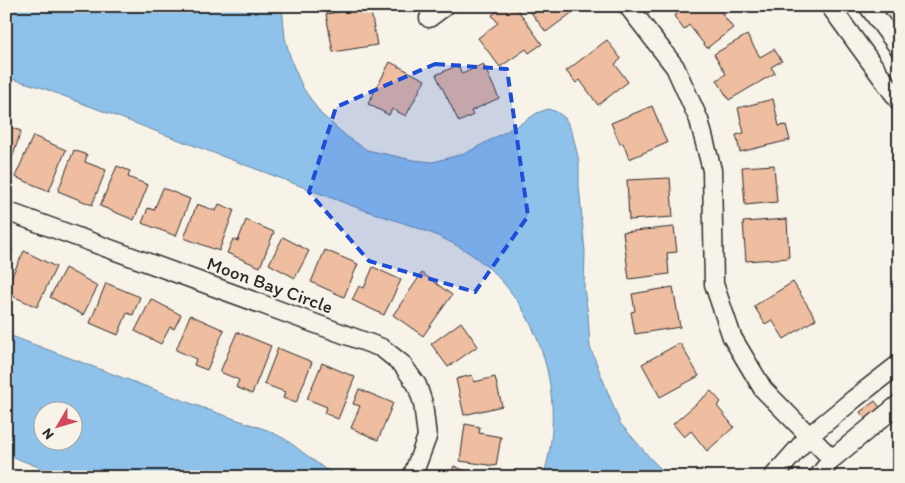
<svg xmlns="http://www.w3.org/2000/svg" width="905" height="483" font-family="Itim,sans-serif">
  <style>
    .water { fill: #8fc2eb; stroke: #67869e; fill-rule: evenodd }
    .building { fill: #efbda0; stroke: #2b2b2b }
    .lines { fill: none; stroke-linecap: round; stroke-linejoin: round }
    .minor-casing { stroke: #2b2b2b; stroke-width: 21 }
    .minor { stroke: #f7f3e8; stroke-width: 18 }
    .marked { fill: #1d4ed8; fill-opacity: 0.2; stroke: #1d4ed8; stroke-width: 4; stroke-dasharray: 10 6; stroke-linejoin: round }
    .labels { text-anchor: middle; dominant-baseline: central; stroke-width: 4; stroke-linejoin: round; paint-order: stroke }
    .street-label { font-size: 19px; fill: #2b2b2b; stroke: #f7f3e8 }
  </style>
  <rect width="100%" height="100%" fill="#f7f3e8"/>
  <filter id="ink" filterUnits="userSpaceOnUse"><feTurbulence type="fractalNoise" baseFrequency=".02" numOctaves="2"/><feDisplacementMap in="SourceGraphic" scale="10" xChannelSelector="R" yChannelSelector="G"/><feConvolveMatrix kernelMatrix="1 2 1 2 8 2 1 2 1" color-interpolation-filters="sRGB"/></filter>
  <g filter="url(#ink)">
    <g class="water">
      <path d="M6,6H282L285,38L292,63L303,88L321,114L346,136L367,150L413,160L433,162L466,153L522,123L537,113L548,109L557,112L565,118L572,132L579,161V185L585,252L584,289L588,314L590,347L620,423L651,459L669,477H543C567,404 544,314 484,264C446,232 396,222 350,205C247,165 143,127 40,87L6,77Z"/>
      <path d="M6,334L206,409L267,430L285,439L325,469L344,477H63L6,454ZM42,410H72V440H42Z"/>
    </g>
    <g class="building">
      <path d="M370,6L377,45L333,52L326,14Z"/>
      <path d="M505,6H515L542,44L529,53L526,49L500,67L478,38L498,23L492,15Z"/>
      <path d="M526,6H575L577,9L546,32Z"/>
      <path d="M687,6H720L718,8L733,28L707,48L689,25L684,30L674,16Z"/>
      <path d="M747,35L760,57L774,49L782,61L771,67L775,73L729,100L717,80L726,74L714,54Z"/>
      <path d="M607,40L621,59L615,64L628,82L598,105L580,80L576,83L566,71Z"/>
      <path d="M390,62L425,80L406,116L392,109L389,115L368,104Z"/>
      <path d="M483,64L499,98L471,111L473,115L459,122L436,75L458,65L462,74Z"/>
      <path d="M773,99L779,126L786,125L790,140L740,152L736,135L744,133L738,108Z"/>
      <path d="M652,106L667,143L629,159L623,143L620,144L611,123Z"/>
      <path d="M6,126L21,131L7,174H6Z"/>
      <path d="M33,136L66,150L49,191L15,177Z"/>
      <path d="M74,150L87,155L85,162L106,170L92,205L58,191Z"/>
      <path d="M774,165L777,202L745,205L742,167Z"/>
      <path d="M117,166L130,171L128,177L148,185L134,220L100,206Z"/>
      <path d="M670,178L673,217L629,220L627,180Z"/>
      <path d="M163,188L190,199L176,236L142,223L148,208L154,210Z"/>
      <path d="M197,204L216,211L219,204L234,210L219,251L184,238Z"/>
      <path d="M787,219L789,258L746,261L743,222Z"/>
      <path d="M246,220L274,232L260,267L227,253L233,239L238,241Z"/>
      <path d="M674,227L677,252L667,253L669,274L629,279L623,232Z"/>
      <path d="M283,237L309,251L295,278L269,264Z"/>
      <path d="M6,246L13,249L7,266L6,265Z"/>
      <path d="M325,250L358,264L344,297L311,282Z"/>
      <path d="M24,251L56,267L37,307L6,293V288Z"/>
      <path d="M373,267L401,280L384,315L352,300L359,286L364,288Z"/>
      <path d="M65,268L98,286L83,315L50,297Z"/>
      <path d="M422,273L452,295L423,336L393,315Z"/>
      <path d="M793,282L816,319L784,339L772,320L765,324L754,306Z"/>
      <path d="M106,283L140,297L133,315L127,313L118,335L90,323Z"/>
      <path d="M673,287L680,327L635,334L631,312L635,311L632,294Z"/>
      <path d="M151,299L181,315L174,329L170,327L161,344L135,331Z"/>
      <path d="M190,315L224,330L207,370L194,365L196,359L176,350Z"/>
      <path d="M461,322L478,346L448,367L431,344Z"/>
      <path d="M237,332L271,346L252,394L236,387L239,380L220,372Z"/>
      <path d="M680,343L699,376L660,397L642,364Z"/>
      <path d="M278,348L312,362L296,403L283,398L285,392L264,384Z"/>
      <path d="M322,363L355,377L338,419L324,413L327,407L307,399Z"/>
      <path d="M472,375L474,382L495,377L502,406L464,415L456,379Z"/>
      <path d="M359,389L393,403L378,440L351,428L360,406L353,404Z"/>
      <path d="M711,391L721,402L717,406L734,427L707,451L691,431L684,437L673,424Z"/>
      <path d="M875,401L882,410L867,421L860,412Z"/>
      <path d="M465,424L480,427L479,433L501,437L496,466L460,461Z"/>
      <path d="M454,466L479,477H450Z"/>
    </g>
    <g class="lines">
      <defs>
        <g id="minor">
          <path d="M628,6L675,67L699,120L712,170L714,284L732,337L763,389L832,459"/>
          <path d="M830,6L899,101"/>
          <path d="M868,6L899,48"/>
          <path d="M429,18L445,6"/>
          <path d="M6,211L382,348L402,364L417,385L423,403L427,437L412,477"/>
          <path d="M773,477L809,436L854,399L899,364"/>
          <path d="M818,477L832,459L899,404"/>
        </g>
      </defs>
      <use href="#minor" class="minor-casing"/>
      <use href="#minor" class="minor"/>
    </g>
  </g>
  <path class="marked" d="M435,64L507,69L528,216L475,292L369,261L309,192L336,107Z"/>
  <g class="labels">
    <g class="street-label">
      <text transform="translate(270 285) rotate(20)">Moon Bay Circle</text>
    </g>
  </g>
  <rect width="905" height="483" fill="none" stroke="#f7f3e8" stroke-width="25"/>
  <rect x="12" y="12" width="880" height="458" fill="none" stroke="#2b2b2b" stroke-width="2" filter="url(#ink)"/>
  <g transform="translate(58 426) rotate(232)"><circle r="24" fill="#f7f3e8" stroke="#a5a39c"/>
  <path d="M0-4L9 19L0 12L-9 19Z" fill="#d1495b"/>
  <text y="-8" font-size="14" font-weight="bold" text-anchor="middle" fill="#2b2b2b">N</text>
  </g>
</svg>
